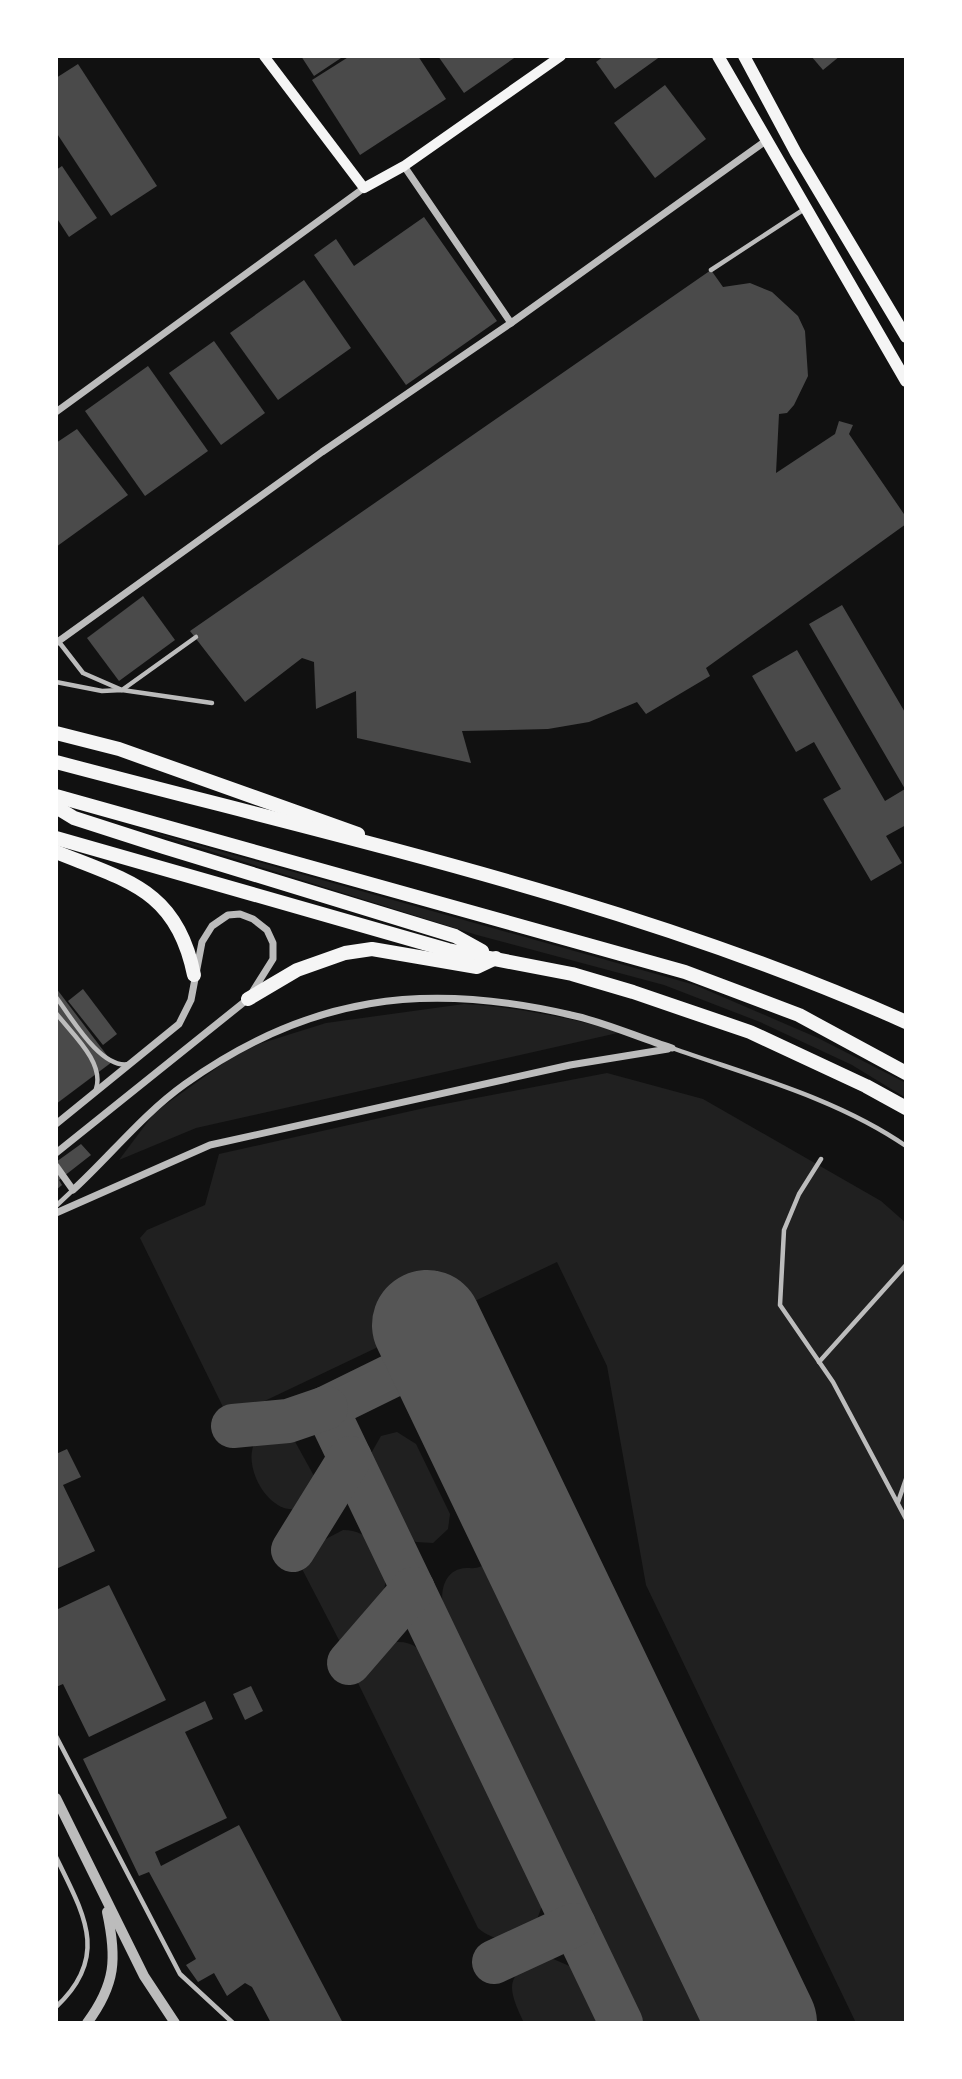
<svg xmlns="http://www.w3.org/2000/svg" width="962" height="2079" font-family="'IBM Plex Sans',sans-serif">
  <style>
    .green { fill: #202020 }
    .lines { fill: none; stroke-linecap: round; stroke-linejoin: round }
    .taxiway { stroke: #565656; stroke-width: 44 }
    .runway { stroke: #565656; stroke-width: 110 }
    .building { fill: #4a4a4a }
    .service { stroke: #bcbcbc; stroke-width: 4.5 }
    .minor { stroke: #bcbcbc; stroke-width: 7 }
    .tertiary { stroke: #bcbcbc; stroke-width: 10 }
    .secondary { stroke: #f5f5f5; stroke-width: 10 }
    .primary { stroke: #f5f5f5; stroke-width: 12 }
    .motorway { stroke: #f5f5f5; stroke-width: 14 }
  </style>
  <rect width="100%" height="100%" fill="#111"/>
  <g class="green">
    <path d="M127,825L695,985L818,1038L906,1083V1098L852,1065L760,1022L664,985L477,935Z"/>
    <path d="M464,1004C519,1007 569,1018 622,1032L196,1128L119,1160L155,1112L232,1057L259,1044L326,1023Z"/>
    <path d="M607,1073L703,1099L881,1201L906,1223V2023H856L646,1585L607,1366L557,1262L235,1415L225,1411L140,1238L147,1230L205,1205L219,1154L429,1107Z"/>
    <path d="M397,1432L416,1444L450,1514L448,1529L433,1543L416,1542L408,1536L369,1457L381,1436Z"/>
    <path d="M261,1435L293,1438L314,1476V1488L295,1509C265,1513 236,1455 261,1435Z"/>
    <path d="M343,1530C357,1530 367,1535 374,1547C401,1590 375,1609 347,1640L340,1642L301,1567L320,1542Z"/>
    <path d="M482,1566L701,2023H642L443,1606C440,1590 445,1569 466,1568C473,1568 475,1569 482,1566Z"/>
    <path d="M396,1642C412,1641 421,1649 430,1662L543,1903L535,1925C516,1941 498,1945 478,1928L358,1683L359,1674Z"/>
    <path d="M551,1958L574,1968L601,2023H524C505,1984 505,1971 551,1958Z"/>
  </g>
  <g class="lines">
    <g class="taxiway">
      <path d="M440,1352L326,1408L621,2023"/>
      <path d="M233,1426L288,1421L326,1408"/>
      <path d="M293,1550L350,1458"/>
      <path d="M349,1663L413,1589"/>
      <path d="M494,1962L574,1925"/>
    </g>
    <path class="runway" d="M427,1325L762,2023"/>
  </g>
  <g class="building">
    <path d="M301,56H344L314,76Z"/>
    <path d="M350,56H418L446,99L360,155L312,80Z"/>
    <path d="M438,56H517L464,93Z"/>
    <path d="M604,56H661L615,89L596,62Z"/>
    <path d="M811,56H840L823,70Z"/>
    <path d="M78,64L157,186L111,216L56,132V78Z"/>
    <path d="M665,85L706,139L655,178L614,123Z"/>
    <path d="M62,166L97,218L69,237L56,217V170Z"/>
    <path d="M424,217L497,321L406,385L314,255L336,239L354,266Z"/>
    <path d="M711,270L723,287L750,283L772,292L798,316L805,331L808,376L794,405L787,413L779,414L776,473L835,434L839,421L853,425L849,434L906,517V524L706,668L710,676L646,714L637,702L589,722L548,729L462,731L471,763L357,738L356,691L316,709L314,662L302,658L245,702L190,631Z"/>
    <path d="M304,280L351,348L278,400L230,333Z"/>
    <path d="M214,341L265,413L221,445L169,373Z"/>
    <path d="M148,366L208,451L145,496L85,411Z"/>
    <path d="M77,429L128,495L56,547V443Z"/>
    <path d="M143,596L175,640L119,681L87,638Z"/>
    <path d="M842,605L906,714V825L886,836L902,863L871,881L823,799L841,789L814,742L796,752L752,676L797,650L885,801L905,789L809,624Z"/>
    <path d="M56,988L112,1062L56,1104Z"/>
    <path d="M83,989L117,1034L103,1045L68,1001Z"/>
    <path d="M81,1144L91,1155L59,1180L62,1185L56,1190V1162Z"/>
    <path d="M67,1449L81,1477L63,1485L95,1551L56,1569V1454Z"/>
    <path d="M109,1585L166,1700L89,1737L63,1684L56,1687V1610Z"/>
    <path d="M251,1686L263,1711L245,1720L233,1694Z"/>
    <path d="M205,1701L213,1719L185,1732L227,1818L155,1852L161,1866L239,1825L343,2023H271L252,1987L245,1983L227,1996L214,1973L198,1982L186,1965L196,1959L149,1872L139,1876L83,1759Z"/>
  </g>
  <g class="lines">
    <g class="service">
      <path d="M711,270L806,208"/>
      <path d="M59,642L83,673L122,690L196,637"/>
      <path d="M56,682L102,691L122,690L212,703"/>
      <path d="M56,997C71,1017 101,1070 129,1064"/>
      <path d="M56,1013C71,1033 105,1062 96,1089"/>
      <path d="M672,1048C751,1076 836,1098 906,1146"/>
      <path d="M821,1159L799,1194L784,1230L780,1305L833,1382L906,1519"/>
      <path d="M56,1206L73,1190"/>
      <path d="M819,1362L906,1265"/>
      <path d="M898,1502L906,1479"/>
      <path d="M56,1736L180,1974L233,2023"/>
      <path d="M56,1857C83,1913 111,1956 56,2007"/>
    </g>
    <g class="minor">
      <path d="M404,166L511,323"/>
      <path d="M56,412L364,188"/>
      <path d="M56,643L322,452L511,323L767,140"/>
      <path d="M56,1124L179,1024L191,1000L202,942L212,926L228,915L240,914L253,919L267,930L273,943V959L248,999L56,1153"/>
      <path d="M56,1166L73,1190C111,1155 143,1114 185,1084C308,996 425,981 571,1015C605,1022 639,1038 672,1048"/>
      <path d="M56,1213L210,1145L570,1065L668,1049"/>
    </g>
    <g class="tertiary">
      <path d="M56,1798L144,1976L175,2023"/>
      <path d="M87,2023C116,1984 117,1958 107,1912"/>
    </g>
    <path class="secondary" d="M264,56L364,188L404,166L561,56"/>
    <g class="primary">
      <path d="M718,56L906,381"/>
      <path d="M744,56L796,153L906,337"/>
    </g>
    <g class="motorway">
      <path d="M56,733L119,749L358,834"/>
      <path d="M56,762C342,838 635,901 906,1022"/>
      <path d="M56,796L685,972L799,1015L906,1073"/>
      <path d="M56,807L74,818L164,847L455,936L482,951"/>
      <path d="M56,838L448,950L572,974L633,992L750,1032L866,1086L906,1108"/>
      <path d="M56,852C128,881 177,890 194,975"/>
      <path d="M248,999L297,970L345,953L372,949L477,967L496,958"/>
    </g>
  </g>
  <rect width="962" height="2079" fill="none" stroke="#ffffff" stroke-width="116"/>
</svg>
